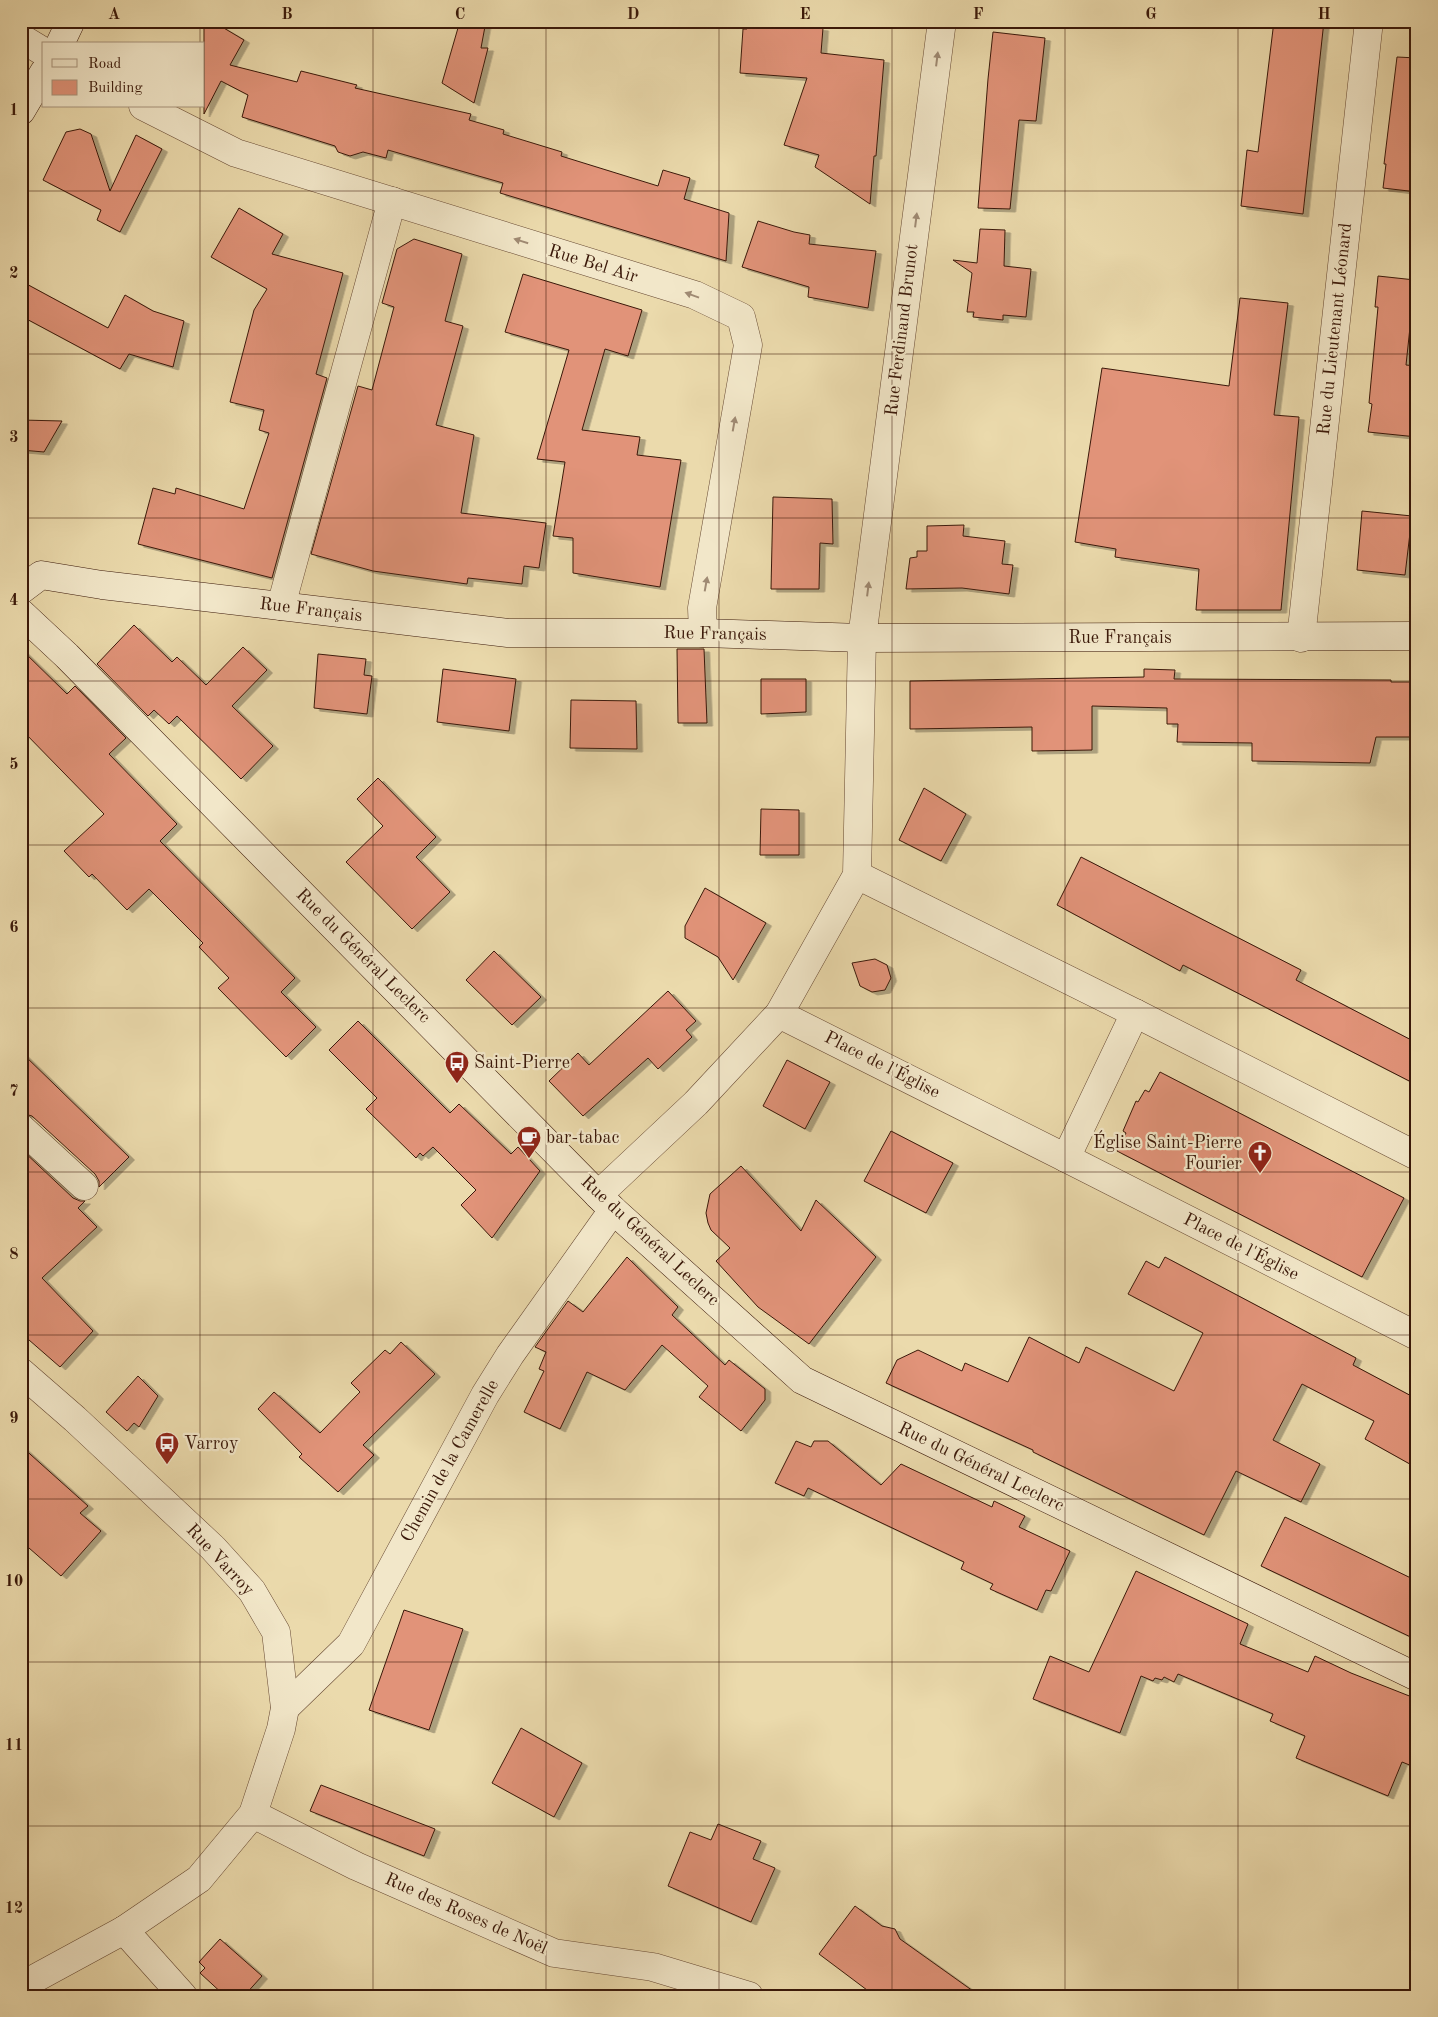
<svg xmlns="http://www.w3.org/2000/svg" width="1438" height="2017" font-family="'Old Standard TT',serif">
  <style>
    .building { fill: #e19379; stroke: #3a1809; filter: url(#shadow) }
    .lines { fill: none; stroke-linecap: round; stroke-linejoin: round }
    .street-casing { stroke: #664832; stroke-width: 29 }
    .secondary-casing { stroke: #3a1809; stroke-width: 29 }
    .street { stroke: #f2e7c9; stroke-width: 28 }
    .secondary { stroke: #f2e7c9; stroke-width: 28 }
    .oneway { fill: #9f8a73 }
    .grid { fill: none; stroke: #3a1809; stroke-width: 1; stroke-opacity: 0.55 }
    .labels { text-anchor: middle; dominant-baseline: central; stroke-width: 4.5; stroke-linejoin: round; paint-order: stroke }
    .street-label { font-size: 18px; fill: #3a1809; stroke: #f2e7c9 }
    .poi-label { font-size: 18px; fill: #3a1809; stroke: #f2e7c9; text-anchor: start }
    .neatline { fill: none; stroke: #3a1809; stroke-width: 2 }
    .grid-label { font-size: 16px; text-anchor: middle; font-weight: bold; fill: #3a1809 }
  </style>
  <defs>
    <filter id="shadow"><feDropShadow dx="5.5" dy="3" stdDeviation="0" flood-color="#0004"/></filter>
  </defs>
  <rect width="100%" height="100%" fill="#ebdaac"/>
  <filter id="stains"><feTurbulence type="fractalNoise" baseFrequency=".004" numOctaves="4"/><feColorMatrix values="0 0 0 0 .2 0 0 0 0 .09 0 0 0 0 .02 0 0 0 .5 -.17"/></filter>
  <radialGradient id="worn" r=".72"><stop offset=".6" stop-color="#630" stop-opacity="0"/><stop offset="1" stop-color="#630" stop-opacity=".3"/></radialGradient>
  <g class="building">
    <path d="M204,21H212L244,40L230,65L297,82L301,71L357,85L355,88L471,114L469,120L504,130L503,134L562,152L561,156L658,186L663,170L690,178L684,199L729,213L726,261L500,193L503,183L388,150L386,158L363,152L350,156L338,152L335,146L242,117L248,95L221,81L204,114Z"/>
    <path d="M460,21H486L481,48H488L474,103L442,83Z"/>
    <path d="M1274,21H1324L1303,214L1241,206L1247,150L1258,152Z"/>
    <path d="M747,22L823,28L821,53L884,60L876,156H874L870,204L815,167L819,155L784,145L807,78L740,73L743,29H747Z"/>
    <path d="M993,32L1045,38L1036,121L1019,120L1010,209L978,208L988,79Z"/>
    <path d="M1397,57L1417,58V192L1383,188L1386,164H1384Z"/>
    <path d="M80,129L91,134L110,191L136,135L162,149L120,232L97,220L101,210L43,180L66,132Z"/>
    <path d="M239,208L283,234L272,254L343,273L316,374L327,378L272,578L138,544L153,488L175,494L176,488L244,509L269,433L259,430L264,410L230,402L254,310L267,289L211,257Z"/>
    <path d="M758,221L794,232L810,235L809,244L876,251L868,308L808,297L809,287L742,267Z"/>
    <path d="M980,229L1005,230L1004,266L1031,269L1026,317L1003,315V320L973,317L974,312H967L972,273L953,260L977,263Z"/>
    <path d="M414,239L462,254L445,321L463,326L436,425L474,435L461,513L546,523L539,568L524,566L522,584L468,578L467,584L373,571L311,554L358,386L372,390L394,307L382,303L397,249Z"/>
    <path d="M523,274L642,310L628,356L605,349L582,430L640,437L637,455L681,460L660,587L573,573V538L553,536L565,462L537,459L569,350L505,332Z"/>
    <path d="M1378,276L1415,280L1406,365L1417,366V437L1368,432L1372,404L1369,403L1378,307H1375Z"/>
    <path d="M21,281L108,328L125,295L153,311L184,321L173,367L129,354L120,369L21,316Z"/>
    <path d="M1240,298L1288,303L1274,415L1299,417L1281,610H1196L1199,569L1115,557L1116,549L1075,542L1102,368L1229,386Z"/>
    <path d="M21,420L62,421L44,452L21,450Z"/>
    <path d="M773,497L832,499L833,544L820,543L819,589H771Z"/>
    <path d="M1362,511L1412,516L1405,575L1357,570Z"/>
    <path d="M964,525L963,536L1005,541L1002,564L1013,565L1009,594L962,588L906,589L910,558L917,557V551H927V526Z"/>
    <path d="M134,625L172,662L177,657L206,685L243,647L267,670L232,706L273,746L241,779L177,716L169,724L154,710L148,716L97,664Z"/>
    <path d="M21,649L67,694L75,686L126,738L109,754L177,824L160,841L295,978L281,992L316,1027L286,1057L218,988L229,978L199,947L203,943L149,889L127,910L92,874L89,877L64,851L104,814L21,729Z"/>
    <path d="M677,649H704L707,723H678Z"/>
    <path d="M318,654L366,659L364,675L372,676L367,714L314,708Z"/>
    <path d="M443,669L516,679L509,731L437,722Z"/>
    <path d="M1144,669L1175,670L1174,679L1391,680V682H1417V737H1376L1370,763L1252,761V743L1177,742L1178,724H1167V708L1092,706V750L1032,751V727L910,729V681L1144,677Z"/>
    <path d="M761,679H806V712L761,714Z"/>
    <path d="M571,700L636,701L637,749L570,748Z"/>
    <path d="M378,778L436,837L416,857L450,892L412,929L346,862L383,826L357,799Z"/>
    <path d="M924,788L966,814L941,861L899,840Z"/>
    <path d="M761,809L799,810V855H760Z"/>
    <path d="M1081,857L1301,970L1296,980L1417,1043V1085L1183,965L1180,971L1057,905Z"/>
    <path d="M705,888L766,923L733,980L718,957L685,938V926Z"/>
    <path d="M494,951L541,997L512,1025L466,980Z"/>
    <path d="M875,959L887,965L891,978L885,990L872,992L860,986L852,963Z"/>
    <path d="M668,991L696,1021L686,1030L692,1037L658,1069L648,1058L583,1116L549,1081L578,1053L589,1065Z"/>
    <path d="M358,1021L450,1113L459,1104L511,1154L518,1147L540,1171L492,1238L461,1205L476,1190L433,1147L423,1156L420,1153L416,1158L366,1109L377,1098L329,1050Z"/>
    <path d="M21,1052L129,1157L99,1187V1181L95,1174L32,1116L21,1113Z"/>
    <path d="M787,1060L830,1082L805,1129L763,1106Z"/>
    <path d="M1160,1072L1404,1198L1362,1277L1117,1151L1126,1133L1123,1131L1136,1101L1138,1102L1145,1090L1149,1092Z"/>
    <path d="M891,1131L953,1163L926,1213L864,1181Z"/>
    <path d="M21,1149L73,1198L80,1201H85L78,1208L97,1227L42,1278L93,1331L60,1367L21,1333Z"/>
    <path d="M741,1166L801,1231L816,1200L876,1257L809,1344L758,1307L716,1261L730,1248L711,1230L708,1223L706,1213L710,1194Z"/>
    <path d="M627,1257L678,1307L672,1315L725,1365L729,1360L765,1389V1400L741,1431L699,1397L708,1386L662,1345L625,1390L587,1372L560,1429L524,1412L544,1371L539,1369L546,1352L535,1347L568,1301L583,1312Z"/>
    <path d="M1165,1257L1356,1358L1353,1365L1417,1399V1468L1365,1439L1374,1421L1302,1384L1273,1440L1320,1464L1301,1502L1236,1471L1204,1535L1033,1452V1450L886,1383L897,1360L918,1350L962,1371L965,1363L1008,1382L1029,1337L1079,1363L1086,1347L1174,1391L1203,1333L1128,1294L1146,1261L1159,1268Z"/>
    <path d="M401,1342L435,1374L363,1445L374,1455L338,1492L299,1457L302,1454L258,1409L274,1392L320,1433L360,1392L351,1383L385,1350L390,1354Z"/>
    <path d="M138,1376L158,1396L139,1427L134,1423L127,1431L106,1412Z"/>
    <path d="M796,1441L811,1447L814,1441H828L881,1485L901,1464L992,1507L994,1501L1025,1516L1019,1527L1070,1551L1051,1591L1046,1590L1037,1610L990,1589L993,1584L961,1569L964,1562L808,1488L804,1496L775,1483Z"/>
    <path d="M21,1446L88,1506L80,1513L101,1531L61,1576L21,1541Z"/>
    <path d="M1285,1517L1417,1581V1640L1261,1566Z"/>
    <path d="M1136,1571L1248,1624L1240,1644L1308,1672L1315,1656L1351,1673L1417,1699V1768L1402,1762L1388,1796L1296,1758L1305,1736L1270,1721L1273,1714L1178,1674L1174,1682L1164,1677L1162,1680L1155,1678L1153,1681L1141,1676L1120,1733L1033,1699L1050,1656L1089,1672Z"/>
    <path d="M404,1610L463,1629L429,1730L369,1710Z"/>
    <path d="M521,1728L582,1763L554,1817L492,1783Z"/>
    <path d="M321,1785L435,1829L424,1856L310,1811Z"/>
    <path d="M718,1824L761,1841L753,1859L775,1868L751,1922L668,1886L690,1832L711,1840Z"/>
    <path d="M855,1906L882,1926L895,1929L900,1939L980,1996H875L819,1954Z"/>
    <path d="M220,1939L262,1976L244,1996H225L200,1973L205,1968L199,1962Z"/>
  </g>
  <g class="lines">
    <defs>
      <g id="street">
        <path d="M21,38L44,52"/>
        <path d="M143,106L236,153L695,295L741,317L748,345L702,608L703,633"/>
        <path d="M281,606L392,201"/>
        <path d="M1301,638L1369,21"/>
        <path d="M1135,1013L1417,1156"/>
        <path d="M779,1014L1066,1158L1135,1013L857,875"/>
        <path d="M21,1128L84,1186"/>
        <path d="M1066,1158L1417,1336"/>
        <path d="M598,1195L696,1103L779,1014L857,875L862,638L942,21"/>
        <path d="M21,1372L75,1419L213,1548L252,1591L276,1632L285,1708L281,1729L253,1814L199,1879L124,1930L21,1986"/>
        <path d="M285,1708L351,1644L485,1395L510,1355L613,1210"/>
        <path d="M253,1814L356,1866L554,1953L653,1967L749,1996"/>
        <path d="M124,1930L183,1996"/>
      </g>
      <g id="secondary">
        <path d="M60,44L71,21"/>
        <path d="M21,111L44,72"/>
        <path d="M21,590L41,575L102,585L508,633H703L862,638L1417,636"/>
        <path d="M21,613L67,656L613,1210L802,1380L1417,1677"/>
      </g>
    </defs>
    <use href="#street" class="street-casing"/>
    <use href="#secondary" class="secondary-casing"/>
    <use href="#street" class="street"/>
    <use href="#secondary" class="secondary"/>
  </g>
  <defs><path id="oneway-solid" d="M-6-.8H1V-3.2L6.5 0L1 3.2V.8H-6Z" transform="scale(1.25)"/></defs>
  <g class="oneway">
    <use href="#oneway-solid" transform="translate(937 59) rotate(-83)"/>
    <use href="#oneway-solid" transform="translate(916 220) rotate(-83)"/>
    <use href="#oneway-solid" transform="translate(521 241) rotate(-163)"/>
    <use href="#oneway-solid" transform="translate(692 295) rotate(-160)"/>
    <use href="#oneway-solid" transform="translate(734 424) rotate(-80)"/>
    <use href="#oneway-solid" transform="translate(706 584) rotate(-80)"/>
    <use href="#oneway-solid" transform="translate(868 589) rotate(-83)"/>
  </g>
  <path class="grid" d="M200,21V44M373,21V1996M546,21V1996M719,21V1996M892,21V1996M1065,21V1996M1238,21V1996M200,106V1996M21,191H1417M21,354H1417M21,518H1417M21,681H1417M21,845H1417M21,1008H1417M21,1172H1417M21,1335H1417M21,1499H1417M21,1662H1417M21,1826H1417"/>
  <defs>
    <symbol id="bus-pin" viewBox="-11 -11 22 30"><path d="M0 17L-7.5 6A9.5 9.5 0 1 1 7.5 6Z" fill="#8f2418" stroke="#f2e7c9"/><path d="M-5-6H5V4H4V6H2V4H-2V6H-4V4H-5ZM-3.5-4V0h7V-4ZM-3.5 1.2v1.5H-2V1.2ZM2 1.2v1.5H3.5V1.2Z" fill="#fff"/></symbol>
    <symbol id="cafe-pin" viewBox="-11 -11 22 30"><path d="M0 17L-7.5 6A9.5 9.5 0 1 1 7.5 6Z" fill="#8f2418" stroke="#f2e7c9"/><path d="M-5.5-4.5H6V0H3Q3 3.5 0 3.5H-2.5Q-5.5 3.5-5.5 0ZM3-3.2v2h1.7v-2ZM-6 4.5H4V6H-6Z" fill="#fff"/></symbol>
    <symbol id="church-pin" viewBox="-11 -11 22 30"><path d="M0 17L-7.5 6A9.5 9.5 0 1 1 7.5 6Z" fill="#8f2418" stroke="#f2e7c9"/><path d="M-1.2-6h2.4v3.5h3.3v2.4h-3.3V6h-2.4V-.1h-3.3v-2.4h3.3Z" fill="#fff"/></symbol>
  </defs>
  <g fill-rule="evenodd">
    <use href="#bus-pin" x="443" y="1049" width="28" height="38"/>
    <use href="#cafe-pin" x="515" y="1124" width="28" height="38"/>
    <use href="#church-pin" x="1246" y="1139" width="28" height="38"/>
    <use href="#bus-pin" x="153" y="1430" width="28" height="38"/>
  </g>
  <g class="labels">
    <g class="street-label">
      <text transform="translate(593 264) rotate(17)">Rue Bel Air</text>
      <text transform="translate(1335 329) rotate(-84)">Rue du Lieutenant Léonard</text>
      <text transform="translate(902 330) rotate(-83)">Rue Ferdinand Brunot</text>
      <text transform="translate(311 610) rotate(7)">Rue Français</text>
      <text transform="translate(715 634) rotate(1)">Rue Français</text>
      <text x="1120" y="638">Rue Français</text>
      <text transform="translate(363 956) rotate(45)">Rue du Général Leclerc</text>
      <text transform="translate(882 1065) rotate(27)">Place de l'Église</text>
      <text transform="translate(650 1241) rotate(43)">Rue du Général Leclerc</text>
      <text transform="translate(1241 1247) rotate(27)">Place de l'Église</text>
      <text transform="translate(450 1461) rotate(-61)">Chemin de la Camerelle</text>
      <text transform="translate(981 1467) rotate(26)">Rue du Général Leclerc</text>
      <text transform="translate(220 1560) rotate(47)">Rue Varroy</text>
      <text transform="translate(466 1914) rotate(24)">Rue des Roses de Noël</text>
    </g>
    <g class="poi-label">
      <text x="474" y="1063">Saint-Pierre</text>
      <text x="546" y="1138">bar-tabac</text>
      <text x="1242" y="1143" text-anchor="end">Église Saint-Pierre<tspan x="1242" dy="21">Fourier</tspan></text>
      <text x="184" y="1444">Varroy</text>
    </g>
  </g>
  <rect width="1438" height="2017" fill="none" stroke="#ebdaac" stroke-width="55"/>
  <rect x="42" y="42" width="162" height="65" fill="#f2e7c9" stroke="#a8947c"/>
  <rect x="52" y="59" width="25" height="8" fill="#f2e7c9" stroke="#a8947c"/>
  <text x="88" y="68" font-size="15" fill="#3a1809">Road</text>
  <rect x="52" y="80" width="25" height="15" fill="#e19379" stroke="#a8947c"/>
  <text x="88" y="92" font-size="15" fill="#3a1809">Building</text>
  <rect x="28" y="28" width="1382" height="1962" class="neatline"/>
  <g class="grid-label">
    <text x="114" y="19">A</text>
    <text x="287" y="19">B</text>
    <text x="460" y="19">C</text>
    <text x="633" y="19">D</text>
    <text x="805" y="19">E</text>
    <text x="978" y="19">F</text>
    <text x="1151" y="19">G</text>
    <text x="1324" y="19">H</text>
    <text x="14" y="115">1</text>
    <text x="14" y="278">2</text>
    <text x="14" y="442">3</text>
    <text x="14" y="605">4</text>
    <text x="14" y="769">5</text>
    <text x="14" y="932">6</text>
    <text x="14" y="1096">7</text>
    <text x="14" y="1259">8</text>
    <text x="14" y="1423">9</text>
    <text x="14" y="1586">10</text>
    <text x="14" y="1750">11</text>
    <text x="14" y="1913">12</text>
  </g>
  <rect width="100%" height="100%" filter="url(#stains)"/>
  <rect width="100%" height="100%" fill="url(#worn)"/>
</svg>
